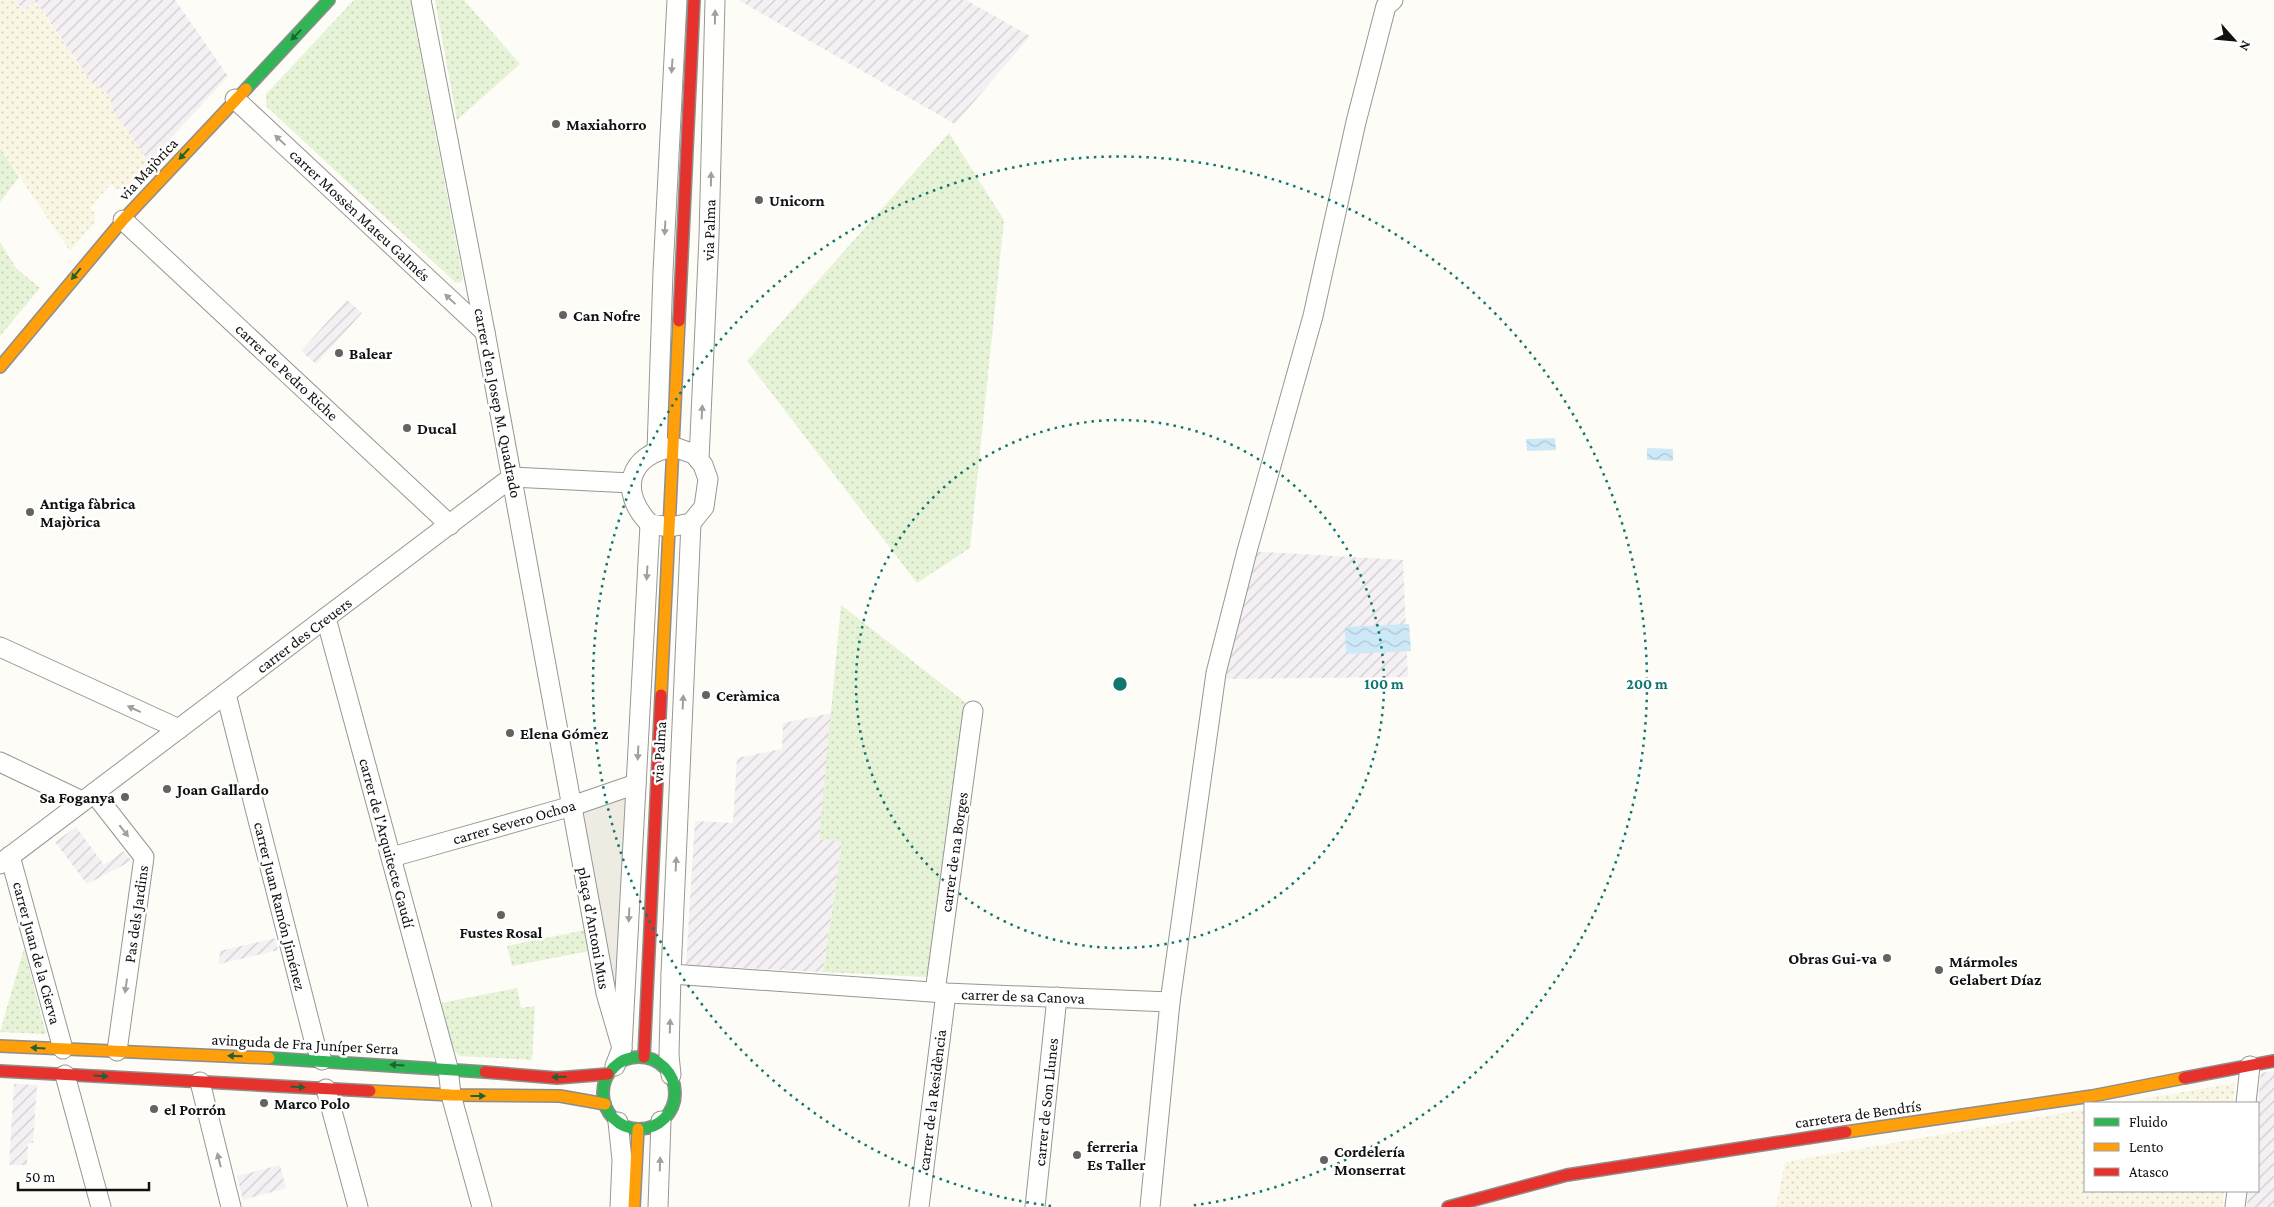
<svg xmlns="http://www.w3.org/2000/svg" width="2274" height="1207" font-family="'Crimson Pro',serif">
  <style>
    .industrial { fill: url(#industrial-furrows) }
    .farmland { fill: url(#farmland-dots) }
    .grass { fill: url(#grass-dots) }
    .plaza { fill: #edebe2 }
    .water { fill: url(#water-waves) }
    .lines { fill: none; stroke-linecap: round; stroke-linejoin: round }
    .street-casing { stroke: #979795; stroke-width: 21 }
    .fast-casing { stroke: #8e8d8b; stroke-width: 14 }
    .slow-casing { stroke: #8e8d8b; stroke-width: 14 }
    .jam-casing { stroke: #8e8d8b; stroke-width: 14 }
    .street { stroke: #fffffe; stroke-width: 19 }
    .fast { stroke: #30b455; stroke-width: 11 }
    .slow { stroke: #ff9f0a; stroke-width: 11 }
    .jam { stroke: #e5322d; stroke-width: 11 }
    .oneway { fill: #a0a09f }
    .oneway2 { fill: #206233 }
    .ring { fill: none; stroke: #0f766e; stroke-width: 2.5; stroke-dasharray: 2.5 5 }
    .poi-dot { fill: #646362; stroke: #fff; stroke-width: 2 }
    .labels { text-anchor: middle; dominant-baseline: central; stroke-width: 5; stroke-linejoin: round; paint-order: stroke }
    .poi-label { font-size: 16px; font-weight: bold; fill: #111; stroke: #fff; text-anchor: start }
    .street-label { font-size: 16px; fill: #111; stroke: #fff }
    .centre { fill: #0f766e; stroke: #fff; stroke-width: 2.5 }
    .ring-label { font-size: 15px; text-anchor: middle; font-weight: bold; fill: #0f766e; stroke: #fff; stroke-width: 5; stroke-linejoin: round; paint-order: stroke }
  </style>
  <defs>
    <pattern id="industrial-furrows" width="10" height="10" patternUnits="userSpaceOnUse" patternTransform="scale(1.25)"><rect width="10" height="10" fill="#f5f0f3"/><path d="M-1 1l2-2M0 10L10 0M9 11l2-2" fill="none" stroke="#d1cdcf"/></pattern>
    <pattern id="farmland-dots" width="8" height="8" patternUnits="userSpaceOnUse" patternTransform="scale(1.25)"><rect width="8" height="8" fill="#f9f7e4"/><path d="M2 2h.1M6 6h.1" fill="none" stroke="#d4d3c3" stroke-width="1.8" stroke-linecap="round"/></pattern>
    <pattern id="grass-dots" width="8" height="8" patternUnits="userSpaceOnUse" patternTransform="scale(1.25)"><rect width="8" height="8" fill="#e7f3d7"/><path d="M2 2h.1M6 6h.1" fill="none" stroke="#c5cfb8" stroke-width="1.8" stroke-linecap="round"/></pattern>
    <pattern id="water-waves" width="16" height="10" patternUnits="userSpaceOnUse" patternTransform="scale(1.25)"><rect width="16" height="10" fill="#cde8f7"/><path d="M0 5q4-4 8 0t8 0" fill="none" stroke="#afc6d3"/></pattern>
  </defs>
  <rect width="100%" height="100%" fill="#fdfcf7"/>
  <g class="industrial">
    <path d="M15,0H175L228,76L149,162L111,108L107,93L91,81L36,2L23,10Z"/>
    <path d="M738,0H966L1030,36L955,124Z"/>
    <path d="M347,300L362,313L316,364L301,351Z"/>
    <path d="M1247,551L1403,560L1408,677L1226,679Z"/>
    <path d="M832,713L819,839L842,841L823,972L686,965L695,821L733,823L737,758L782,749L783,723Z"/>
    <path d="M76,827L104,865L124,851L131,861L87,884L55,842Z"/>
    <path d="M275,938L278,950L219,964L220,951Z"/>
    <path d="M2274,1071V1207H2247L2248,1191H2258V1103L2261,1073Z"/>
    <path d="M14,1084L37,1085L33,1143H28L27,1165H9Z"/>
    <path d="M280,1165L286,1188L243,1200L237,1176Z"/>
  </g>
  <g class="farmland">
    <path d="M0,0H15L23,10L35,2L91,81L107,93L113,106L111,108L149,162L124,189H116L111,184L90,208L95,213V222L70,251L0,148Z"/>
    <path d="M2235,1083L2233,1103H2120Z"/>
    <path d="M2085,1109V1191H2224L2222,1207H1776L1785,1162Z"/>
  </g>
  <g class="grass">
    <path d="M354,0H410L463,279L461,282L456,283L266,106V94Z"/>
    <path d="M435,0H464L520,64L457,120Z"/>
    <path d="M949,133L1004,220L970,548L917,583L747,361Z"/>
    <path d="M0,148L19,177L0,202Z"/>
    <path d="M0,242L16,268L40,288L0,336Z"/>
    <path d="M841,605L966,703L933,972L926,977L823,972L842,842L819,839Z"/>
    <path d="M585,930L589,951L512,966L507,946Z"/>
    <path d="M24,948L46,1034L0,1032Z"/>
    <path d="M517,988L521,1008L535,1006L532,1060L460,1056L454,1051L441,1003Z"/>
  </g>
  <path class="plaza" d="M636,784L625,992L606,993L572,806Z"/>
  <g class="water">
    <path d="M1555,438L1556,450L1527,451L1526,439Z"/>
    <path d="M1647,448L1673,449V461L1647,460Z"/>
    <path d="M1409,624L1411,651L1346,654L1345,627Z"/>
  </g>
  <g class="lines">
    <defs>
      <g id="street">
        <path d="M421,0L485,332L606,993L622,1048"/>
        <path d="M235,99L485,332"/>
        <path d="M123,220L450,525"/>
        <path d="M674,447L694,454L703,465L708,479L704,507L691,523L670,527L650,524C618,492 628,454 674,447Z"/>
        <path d="M657,450L663,272L677,0"/>
        <path d="M699,460L709,237L715,0"/>
        <path d="M326,618L448,1068L451,1095L482,1207"/>
        <path d="M0,647L179,729"/>
        <path d="M226,694L315,1044L322,1060"/>
        <path d="M0,762L82,801"/>
        <path d="M94,793L144,857L117,1051"/>
        <path d="M10,856L63,1049"/>
        <path d="M392,857L572,806L636,784"/>
        <path d="M0,864L512,477L631,483"/>
        <path d="M671,974L946,993L1170,1002L1150,1207"/>
        <path d="M935,992L973,711"/>
        <path d="M1170,1002L1216,673L1247,551L1313,316L1356,122L1386,6L1393,0"/>
        <path d="M615,1066L622,1048L650,524"/>
        <path d="M65,1075L101,1207"/>
        <path d="M671,1075L669,1055L671,974L691,523"/>
        <path d="M200,1082L231,1207"/>
        <path d="M326,1089L358,1207"/>
        <path d="M2246,1103L2250,1066"/>
        <path d="M618,1122L622,1160L620,1207"/>
        <path d="M658,1207L661,1121"/>
        <path d="M919,1207L946,993"/>
        <path d="M1035,1207L1057,997"/>
        <path d="M2235,1207L2237,1191"/>
      </g>
      <g id="fast">
        <path d="M246,89L329,0"/>
        <circle cx="639" cy="1093" r="36"/>
        <path d="M269,1058L485,1072"/>
      </g>
      <g id="slow">
        <path d="M0,367L123,220L246,89"/>
        <path d="M661,695L679,321"/>
        <path d="M0,1046L269,1058"/>
        <path d="M370,1091L451,1095L560,1096L605,1104"/>
        <path d="M1846,1132L2092,1096L2184,1078"/>
        <path d="M634,1207L638,1129"/>
      </g>
      <g id="jam">
        <path d="M679,321L694,0"/>
        <path d="M644,1057L661,695"/>
        <path d="M0,1071L370,1091"/>
        <path d="M485,1072L557,1078L608,1074"/>
        <path d="M2184,1078L2274,1061"/>
        <path d="M1448,1207L1567,1175L1846,1132"/>
      </g>
    </defs>
    <use href="#street" class="street-casing"/>
    <use href="#fast" class="fast-casing"/>
    <use href="#slow" class="slow-casing"/>
    <use href="#jam" class="jam-casing"/>
    <use href="#street" class="street"/>
    <use href="#fast" class="fast"/>
    <use href="#slow" class="slow"/>
    <use href="#jam" class="jam"/>
  </g>
  <defs><path id="oneway-solid" d="M-6-.8H1V-3.2L6.5 0L1 3.2V.8H-6Z" transform="scale(1.25)"/></defs>
  <g class="oneway">
    <use href="#oneway-solid" transform="translate(715 17) rotate(-89)"/>
    <use href="#oneway-solid" transform="translate(672 66) rotate(94)"/>
    <use href="#oneway-solid" transform="translate(280 140) rotate(-137)"/>
    <use href="#oneway-solid" transform="translate(711 179) rotate(-89)"/>
    <use href="#oneway-solid" transform="translate(665 228) rotate(93)"/>
    <use href="#oneway-solid" transform="translate(450 299) rotate(-137)"/>
    <use href="#oneway-solid" transform="translate(702 412) rotate(-87)"/>
    <use href="#oneway-solid" transform="translate(647 573) rotate(93)"/>
    <use href="#oneway-solid" transform="translate(683 702) rotate(-87)"/>
    <use href="#oneway-solid" transform="translate(134 709) rotate(-155)"/>
    <use href="#oneway-solid" transform="translate(638 753) rotate(93)"/>
    <use href="#oneway-solid" transform="translate(124 831) rotate(52)"/>
    <use href="#oneway-solid" transform="translate(676 864) rotate(-87)"/>
    <use href="#oneway-solid" transform="translate(629 915) rotate(93)"/>
    <use href="#oneway-solid" transform="translate(126 986) rotate(98)"/>
    <use href="#oneway-solid" transform="translate(670 1026) rotate(-88)"/>
    <use href="#oneway-solid" transform="translate(219 1160) rotate(-104)"/>
    <use href="#oneway-solid" transform="translate(660 1164) rotate(-88)"/>
  </g>
  <g class="oneway2">
    <use href="#oneway-solid" transform="translate(296 35) rotate(134)"/>
    <use href="#oneway-solid" transform="translate(184 154) rotate(133)"/>
    <use href="#oneway-solid" transform="translate(76 274) rotate(129)"/>
    <use href="#oneway-solid" transform="translate(38 1048) rotate(-177)"/>
    <use href="#oneway-solid" transform="translate(235 1056) rotate(-178)"/>
    <use href="#oneway-solid" transform="translate(397 1065) rotate(-176)"/>
    <use href="#oneway-solid" transform="translate(101 1076) rotate(3)"/>
    <use href="#oneway-solid" transform="translate(559 1077) rotate(179)"/>
    <use href="#oneway-solid" transform="translate(298 1087) rotate(3)"/>
    <use href="#oneway-solid" transform="translate(478 1096)"/>
  </g>
  <g class="ring">
    <circle cx="1120" cy="684" r="264"/>
    <path d="M1051 1206A527 527 0 1 1 1189 1206"/>
  </g>
  <g class="poi-dot">
    <circle cx="556" cy="124" r="5"/>
    <circle cx="759" cy="200" r="5"/>
    <circle cx="563" cy="315" r="5"/>
    <circle cx="339" cy="353" r="5"/>
    <circle cx="407" cy="428" r="5"/>
    <circle cx="30" cy="512" r="5"/>
    <circle cx="706" cy="695" r="5"/>
    <circle cx="510" cy="733" r="5"/>
    <circle cx="167" cy="789" r="5"/>
    <circle cx="125" cy="797" r="5"/>
    <circle cx="501" cy="915" r="5"/>
    <circle cx="1887" cy="958" r="5"/>
    <circle cx="1939" cy="970" r="5"/>
    <circle cx="264" cy="1103" r="5"/>
    <circle cx="154" cy="1109" r="5"/>
    <circle cx="1077" cy="1155" r="5"/>
    <circle cx="1324" cy="1160" r="5"/>
  </g>
  <g class="labels">
    <g class="poi-label">
      <text x="566" y="124">Maxiahorro</text>
      <text x="769" y="200">Unicorn</text>
      <text x="573" y="315">Can Nofre</text>
      <text x="349" y="353">Balear</text>
      <text x="417" y="428">Ducal</text>
      <text x="40" y="503">Antiga fàbrica<tspan x="40" dy="18">Majòrica</tspan></text>
      <text x="716" y="695">Ceràmica</text>
      <text x="520" y="733">Elena Gómez</text>
      <text x="177" y="789">Joan Gallardo</text>
      <text x="115" y="797" text-anchor="end">Sa Foganya</text>
      <text x="501" y="932" text-anchor="middle">Fustes Rosal</text>
      <text x="1877" y="958" text-anchor="end">Obras Gui-va</text>
      <text x="1949" y="961">Mármoles<tspan x="1949" dy="18">Gelabert Díaz</tspan></text>
      <text x="274" y="1103">Marco Polo</text>
      <text x="164" y="1109">el Porrón</text>
      <text x="1087" y="1146">ferreria<tspan x="1087" dy="18">Es Taller</tspan></text>
      <text x="1334" y="1151">Cordelería<tspan x="1334" dy="18">Monserrat</tspan></text>
    </g>
    <g class="street-label">
      <text transform="translate(148 169) rotate(-47)">via Majòrica</text>
      <text transform="translate(360 215) rotate(43)">carrer Mossèn Mateu Galmés</text>
      <text transform="translate(709 230) rotate(-88)">via Palma</text>
      <text transform="translate(287 372) rotate(43)">carrer de Pedro Riche</text>
      <text transform="translate(498 403) rotate(79)">carrer d'en Josep M. Quadrado</text>
      <text transform="translate(304 635) rotate(-37)">carrer des Creuers</text>
      <text transform="translate(659 752) rotate(-87)">via Palma</text>
      <text transform="translate(514 822) rotate(-16)">carrer Severo Ochoa</text>
      <text transform="translate(387 843) rotate(75)">carrer de l'Arquitecte Gaudí</text>
      <text transform="translate(954 852) rotate(-82)">carrer de na Borges</text>
      <text transform="translate(280 906) rotate(76)">carrer Juan Ramón Jiménez</text>
      <text transform="translate(136 914) rotate(-82)">Pas dels Jardins</text>
      <text transform="translate(594 928) rotate(80)">plaça d'Antoni Mus</text>
      <text transform="translate(37 953) rotate(75)">carrer Juan de la Cierva</text>
      <text transform="translate(1023 996) rotate(2)">carrer de sa Canova</text>
      <text transform="translate(305 1044) rotate(3)">avinguda de Fra Juníper Serra</text>
      <text transform="translate(932 1100) rotate(-83)">carrer de la Residència</text>
      <text transform="translate(1046 1102) rotate(-84)">carrer de Son Llunes</text>
      <text transform="translate(1858 1114) rotate(-8)">carretera de Bendrís</text>
    </g>
  </g>
  <circle cx="1120" cy="684" r="8" class="centre"/>
  <g class="ring-label">
    <text x="1384" y="689">100 m</text>
    <text x="1647" y="689">200 m</text>
  </g>
  <rect x="2084" y="1102" width="175" height="90" fill="#ffffff" stroke="#a0a0a0"/>
  <rect x="2094" y="1118" width="25" height="8" fill="#30b455" stroke="#a0a0a0"/>
  <text x="2129" y="1127" font-size="15" fill="#111111">Fluido</text>
  <rect x="2094" y="1143" width="25" height="8" fill="#ff9f0a" stroke="#a0a0a0"/>
  <text x="2129" y="1152" font-size="15" fill="#111111">Lento</text>
  <rect x="2094" y="1168" width="25" height="8" fill="#e5322d" stroke="#a0a0a0"/>
  <text x="2129" y="1177" font-size="15" fill="#111111">Atasco</text>
  <g transform="translate(2234 40) rotate(117)" stroke="#ffffff" stroke-width="4" paint-order="stroke">
  <path d="M0-4L9 19L0 12L-9 19Z" fill="#111111"/>
  <text y="-8" font-size="14" font-weight="bold" text-anchor="middle" fill="#111111">N</text>
  </g>
  <path d="M18 1182v8h131v-8" fill="none" stroke="#111111" stroke-width="2.5"/>
  <text x="25" y="1182" font-size="15" fill="#111111" stroke="#ffffff" stroke-width="4" paint-order="stroke">50 m</text>
</svg>
